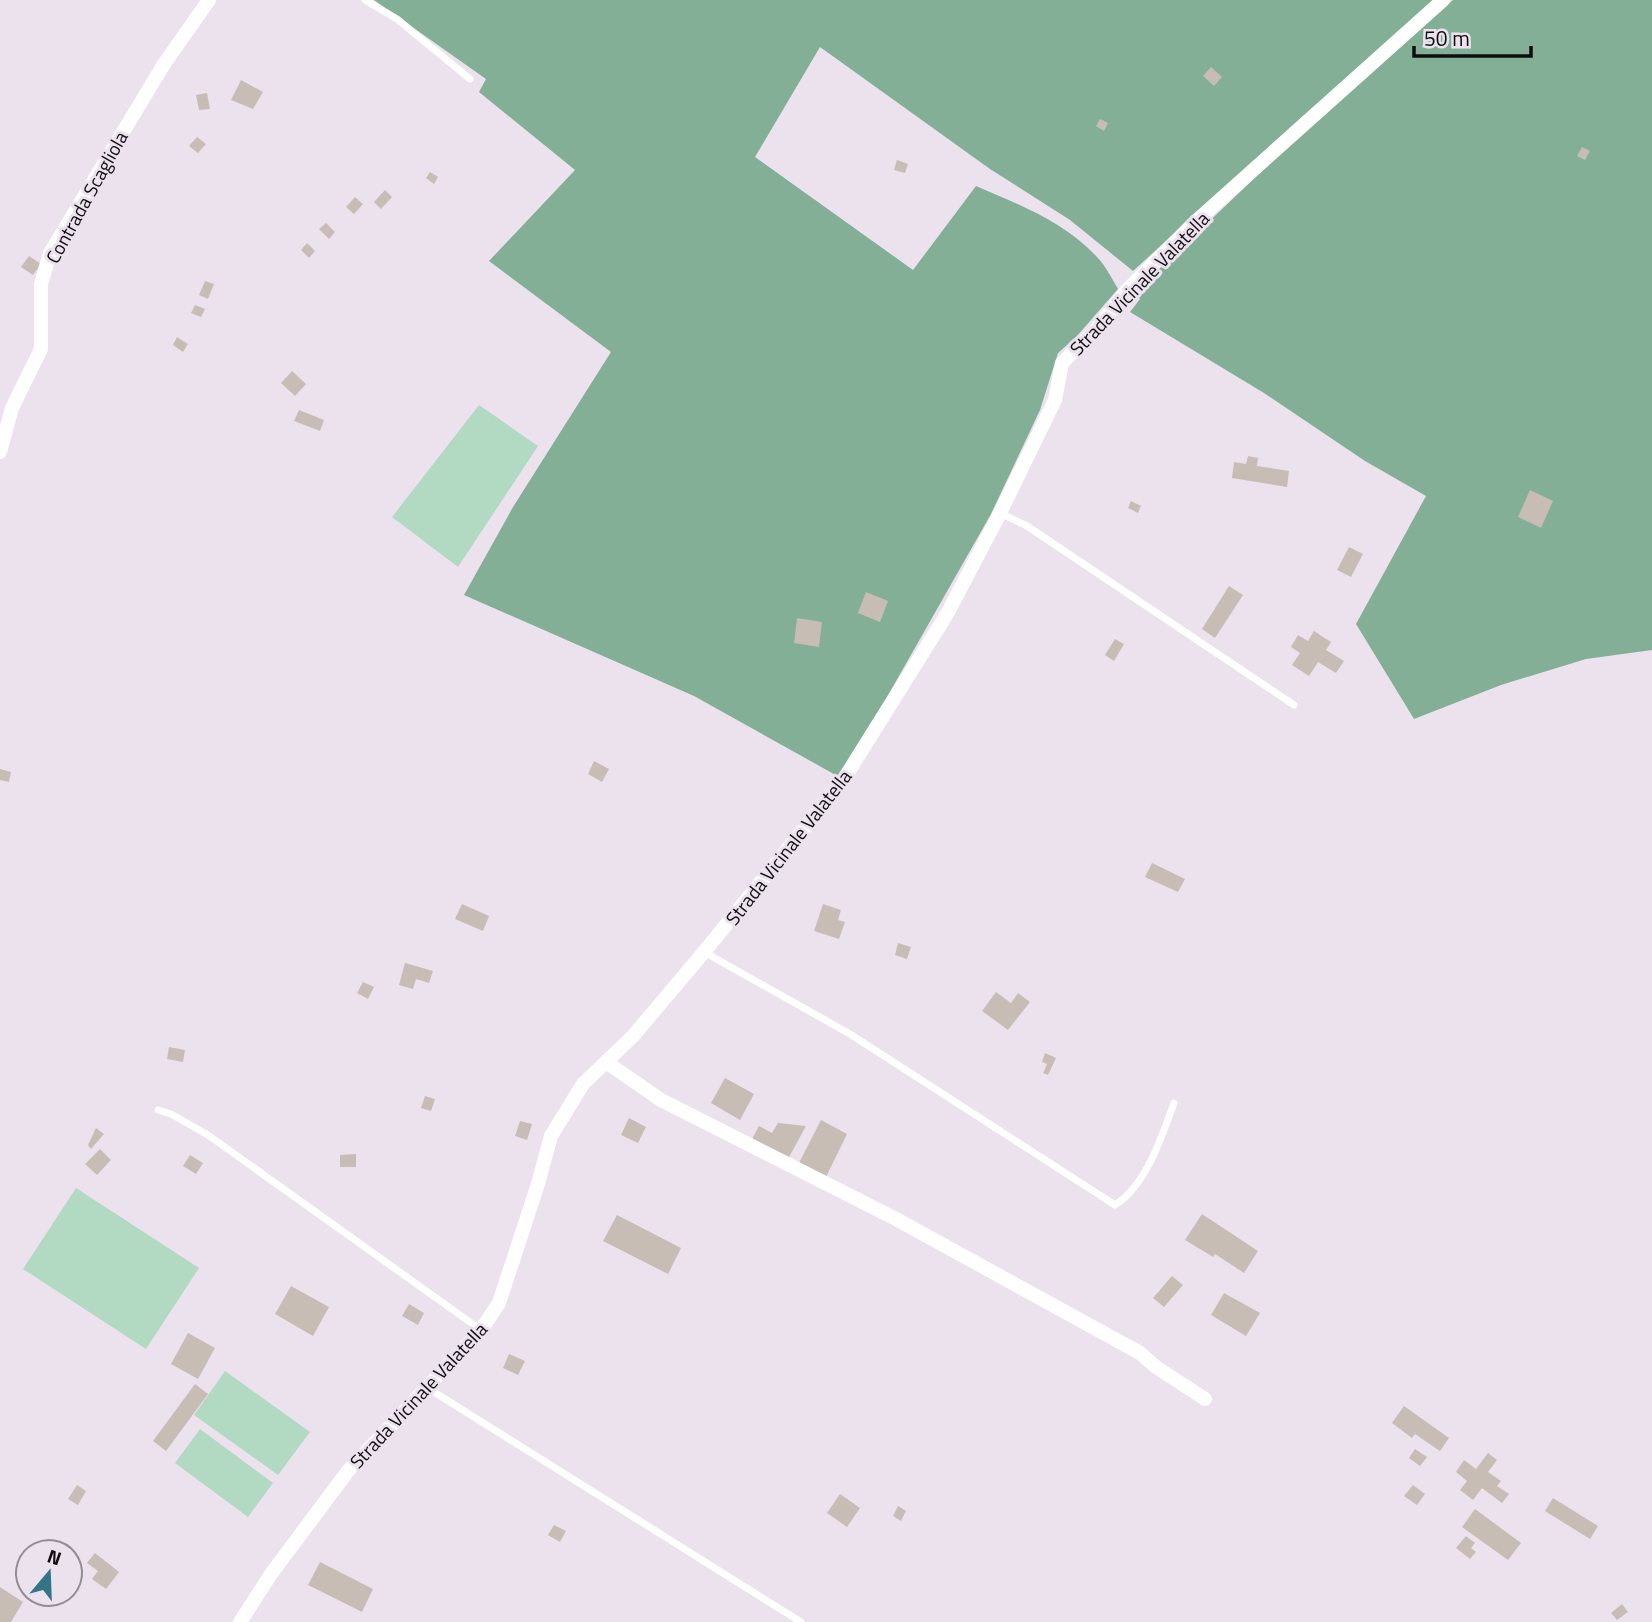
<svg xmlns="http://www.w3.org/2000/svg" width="1652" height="1622" font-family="'Titillium Web',sans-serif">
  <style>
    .green { fill: #b2dac2 }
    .forest { fill: #83af96 }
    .building { fill: #c8bdb5 }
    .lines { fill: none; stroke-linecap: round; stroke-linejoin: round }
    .service { stroke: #fff; stroke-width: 7 }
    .minor { stroke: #fff; stroke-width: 14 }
    .labels { text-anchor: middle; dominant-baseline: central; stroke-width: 6; stroke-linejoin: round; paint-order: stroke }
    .street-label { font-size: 19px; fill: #0f0c10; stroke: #ebe2ed }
  </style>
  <rect width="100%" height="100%" fill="#ebe2ed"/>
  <g class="green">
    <path d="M479,405L538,446L458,567L392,517Z"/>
    <path d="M76,1188L199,1268L146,1349L23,1269Z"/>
    <path d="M225,1371L310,1432L278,1475L194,1415Z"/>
    <path d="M200,1429L273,1483L248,1517L175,1463Z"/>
  </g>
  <g class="forest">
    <path d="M374,0H1436L1302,117L1133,271L1070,220L990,169L820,47L755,157L913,270L976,186C1018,204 1065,222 1097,257C1106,266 1112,279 1118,289L1077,336L1058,353L1040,410L991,514L841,778L694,696L464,595L513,507L611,352L489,261L575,170L479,92L486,79Z"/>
    <path d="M1453,0H1652V650L1586,659L1501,685L1414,719L1356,624L1426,496L1365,461L1264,393L1130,312L1140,299L1134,293L1307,128Z"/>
  </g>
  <g class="building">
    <path d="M1211,67L1222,77L1214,86L1203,76Z"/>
    <path d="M241,80L263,92L253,109L231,100Z"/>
    <path d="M207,93L210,109L199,110L196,95Z"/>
    <path d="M1100,119L1108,123L1104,131L1096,126Z"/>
    <path d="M197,137L206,144L198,153L189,146Z"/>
    <path d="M1582,147L1590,151L1585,160L1577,156Z"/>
    <path d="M897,160L908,164L905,173L894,170Z"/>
    <path d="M430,172L438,177L434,184L426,178Z"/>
    <path d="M385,190L392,197L381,209L374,202Z"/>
    <path d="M355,197L363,204L354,214L346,207Z"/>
    <path d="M326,223L335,232L329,239L319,229Z"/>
    <path d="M307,243L315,251L309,258L301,250Z"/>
    <path d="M29,256L41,264L33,275L21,267Z"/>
    <path d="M205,281L214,284L208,299L199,295Z"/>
    <path d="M195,305L205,309L201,317L191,313Z"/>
    <path d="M177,337L188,344L183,352L173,345Z"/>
    <path d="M292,371L306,384L295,396L281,383Z"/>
    <path d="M299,410L324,420L320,431L294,421Z"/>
    <path d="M1248,456L1258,458L1257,466L1289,471L1287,487L1232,478L1234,462L1246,464Z"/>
    <path d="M1530,490L1553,501L1541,528L1518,517Z"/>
    <path d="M1131,501L1141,506L1138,513L1128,508Z"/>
    <path d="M1349,547L1363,554L1351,577L1337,570Z"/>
    <path d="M1229,586L1243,595L1215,638L1202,629Z"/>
    <path d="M866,592L888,601L880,622L858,613Z"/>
    <path d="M797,618L822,622L819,647L794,643Z"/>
    <path d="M1314,631L1331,642L1326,650L1344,661L1336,673L1318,662L1309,676L1292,665L1300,653L1291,647L1298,635L1308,641Z"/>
    <path d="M1115,639L1124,644L1114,661L1105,655Z"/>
    <path d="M594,761L609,769L602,782L588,774Z"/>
    <path d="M0,769L11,772L9,782L0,780Z"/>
    <path d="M1152,863L1185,879L1178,892L1145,877Z"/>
    <path d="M462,904L489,916L483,931L455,919Z"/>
    <path d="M823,904L841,910L838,920L845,922L839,939L814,931Z"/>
    <path d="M898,943L911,947L907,959L895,955Z"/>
    <path d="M405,963L433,971L429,983L416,979L413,989L399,985Z"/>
    <path d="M363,982L374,987L368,999L357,993Z"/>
    <path d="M996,992L1011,1003L1018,993L1030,1002L1008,1030L982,1011Z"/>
    <path d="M169,1047L185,1050L183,1062L167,1059Z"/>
    <path d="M1045,1053L1056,1058L1048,1075L1043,1073L1047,1064L1042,1062Z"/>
    <path d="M725,1078L754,1094L740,1120L711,1103Z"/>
    <path d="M425,1096L435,1099L431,1111L421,1108Z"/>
    <path d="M629,1118L646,1127L638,1143L621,1135Z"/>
    <path d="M821,1120L847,1134L826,1177L799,1163Z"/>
    <path d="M520,1121L532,1124L527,1140L515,1136Z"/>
    <path d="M778,1123L806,1126L788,1159L752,1139L759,1126L772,1133Z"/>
    <path d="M96,1128L104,1134L91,1149L88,1145Z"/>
    <path d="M100,1149L111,1160L97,1175L85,1164Z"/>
    <path d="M356,1154V1167H340V1155Z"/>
    <path d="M190,1155L203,1163L196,1174L183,1166Z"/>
    <path d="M1202,1214L1258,1251L1244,1273L1215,1254L1213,1257L1185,1240Z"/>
    <path d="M617,1215L681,1248L668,1274L603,1241Z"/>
    <path d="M1172,1276L1183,1285L1164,1307L1153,1298Z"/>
    <path d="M291,1286L329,1307L313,1336L275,1314Z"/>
    <path d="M1224,1293L1260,1313L1246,1336L1211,1315Z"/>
    <path d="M409,1304L424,1313L418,1325L402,1316Z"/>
    <path d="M188,1333L215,1348L198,1379L171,1364Z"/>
    <path d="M509,1354L525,1361L518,1375L503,1368Z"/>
    <path d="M195,1384L208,1394L166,1451L153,1441Z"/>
    <path d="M1404,1406L1449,1438L1440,1451L1415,1434L1412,1438L1392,1423Z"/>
    <path d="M1415,1449L1427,1457L1420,1466L1409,1458Z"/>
    <path d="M1488,1453L1497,1460L1488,1472L1501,1481L1497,1486L1509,1494L1502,1503L1482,1488L1473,1500L1460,1490L1467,1481L1456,1472L1464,1460L1476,1469Z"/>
    <path d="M77,1485L86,1491L78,1505L68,1499Z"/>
    <path d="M1413,1485L1425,1494L1417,1505L1404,1496Z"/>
    <path d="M840,1494L860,1508L847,1527L827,1513Z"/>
    <path d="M1553,1498L1598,1526L1590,1539L1545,1511Z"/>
    <path d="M898,1506L906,1511L901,1521L893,1516Z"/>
    <path d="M1475,1509L1521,1543L1508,1560L1462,1527Z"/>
    <path d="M554,1525L566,1531L560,1542L548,1535Z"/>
    <path d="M1466,1536L1475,1543L1471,1548L1476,1552L1470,1559L1456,1548Z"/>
    <path d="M95,1553L119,1572L106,1589L92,1579L98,1571L87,1563Z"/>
    <path d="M320,1562L373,1589L362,1612L308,1585Z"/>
    <path d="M0,1587L23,1602L11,1622H0Z"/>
    <path d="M1622,1604L1628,1612L1617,1620L1611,1613Z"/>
  </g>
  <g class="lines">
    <g class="service">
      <path d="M365,0L397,19L470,79"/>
      <path d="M1000,513L1027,526L1294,705"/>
      <path d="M704,952L850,1034L1115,1205C1146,1186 1162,1136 1174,1103"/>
      <path d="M158,1110L171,1114L208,1135L481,1330"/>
      <path d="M426,1387L801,1622"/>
    </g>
    <g class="minor">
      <path d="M0,452L12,408L41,349V284L50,253L164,64L209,0"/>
      <path d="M606,1062L661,1100L896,1219L1140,1353L1156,1367L1205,1399"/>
      <path d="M240,1622L271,1574L348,1471L481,1330L499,1303L538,1184L551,1136L583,1084L633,1036L704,952L842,782L947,614L997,519L1055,400L1062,363L1095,331L1126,291L1194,223L1443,0"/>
    </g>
  </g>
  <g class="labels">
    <g class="street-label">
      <text transform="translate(86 197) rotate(-61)">Contrada Scagliola</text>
      <text transform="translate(1139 283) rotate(-46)">Strada Vicinale Valatella</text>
      <text transform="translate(788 847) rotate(-52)">Strada Vicinale Valatella</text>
      <text transform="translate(418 1395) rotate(-47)">Strada Vicinale Valatella</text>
    </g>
  </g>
  <g transform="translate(49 1573) rotate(19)"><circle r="33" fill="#ebe2ed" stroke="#938c95" stroke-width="2"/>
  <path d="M0-5L12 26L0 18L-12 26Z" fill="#337487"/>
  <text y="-10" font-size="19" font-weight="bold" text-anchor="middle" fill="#0f0c10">N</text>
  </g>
  <path d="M1414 46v10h117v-10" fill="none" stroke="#0f0c10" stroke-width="3.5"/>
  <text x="1424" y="46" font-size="21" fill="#0f0c10" stroke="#ebe2ed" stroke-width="5" paint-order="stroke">50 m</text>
</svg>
